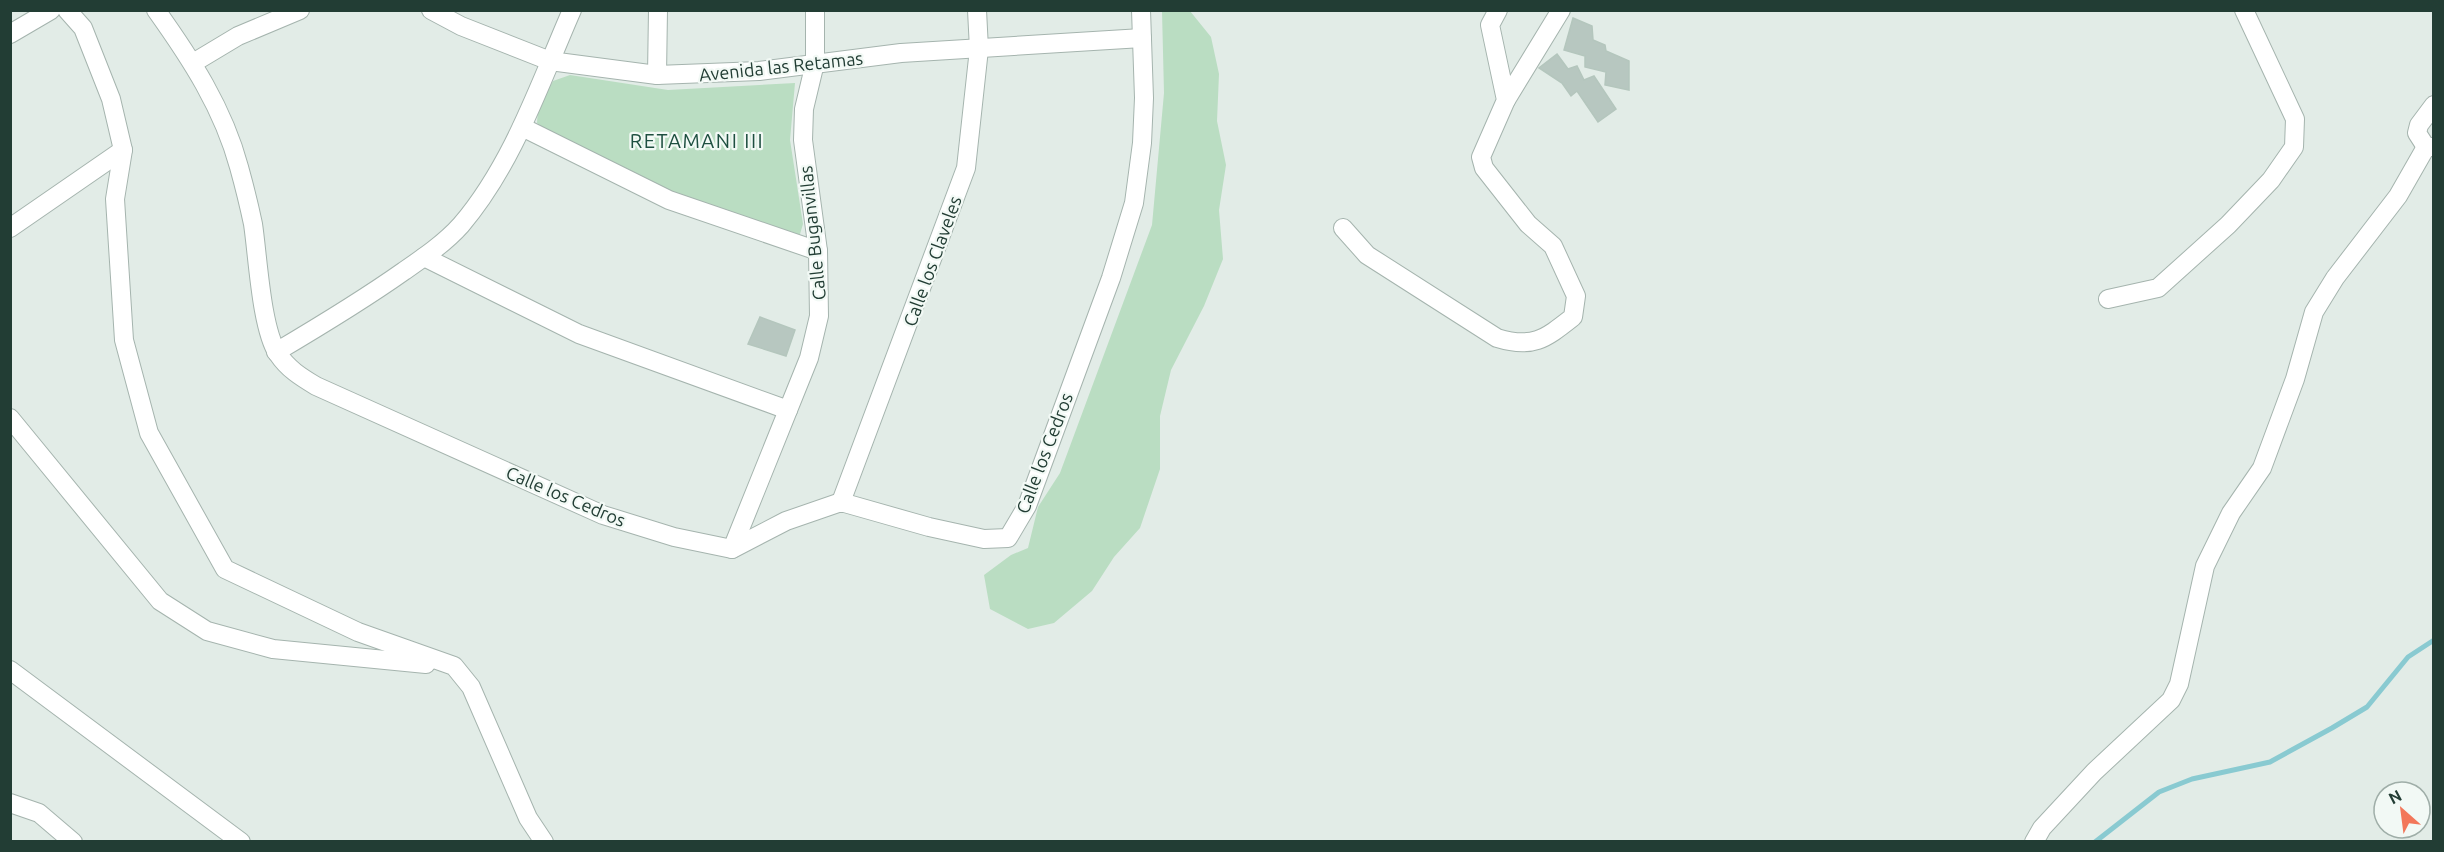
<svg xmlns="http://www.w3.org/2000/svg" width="2444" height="852" font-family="Ubuntu,sans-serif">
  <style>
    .green { fill: #baddc2 }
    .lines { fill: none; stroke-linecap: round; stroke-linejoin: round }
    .stream { stroke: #89cad1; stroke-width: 5 }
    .building { fill: #b7c7c0; stroke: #b4c6bd; stroke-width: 1.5 }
    .street-casing { stroke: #a5b4ae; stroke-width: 20 }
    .street { stroke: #fff; stroke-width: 18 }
    .labels { text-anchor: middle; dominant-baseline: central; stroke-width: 4.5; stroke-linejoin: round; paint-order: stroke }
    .street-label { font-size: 18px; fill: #223d34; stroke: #f2f9f5 }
    .neighbourhood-label { font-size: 20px; letter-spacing: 1.5px; fill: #1e4f40; stroke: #f2f9f5 }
  </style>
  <rect width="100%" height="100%" fill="#e2ece7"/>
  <g class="green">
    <path d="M1162,11H1190L1211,37L1219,74L1217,121L1226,165L1219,210L1223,259L1204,306L1171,370L1160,416V469L1140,528L1114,557L1092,591L1054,623L1028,629L990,609L984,575L1011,555L1028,548L1038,507L1060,473L1152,225L1164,93Z"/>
    <path d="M570,75L668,90L795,83L790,140L803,224L800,234L797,236L670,192L544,128L537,123L538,109L553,81Z"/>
  </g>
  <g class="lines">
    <path class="stream" d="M2095,842L2159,792L2192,779L2270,762L2332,728L2367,707L2408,657L2434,640"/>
  </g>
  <g class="building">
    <path d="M1573,18L1592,26L1593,40L1605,45L1606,51L1629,61V90L1605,85L1606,72L1585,67V56L1564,50Z"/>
    <path d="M1557,54L1568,69L1577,66L1584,80L1594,76L1616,109L1598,122L1577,91L1571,96L1562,83L1539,68Z"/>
    <path d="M760,317L795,330L786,356L748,344Z"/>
  </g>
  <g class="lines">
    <defs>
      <g id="street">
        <path d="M67,10L83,28L111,99L123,150L115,199L124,340L149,433L225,569L358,632L454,666L471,687L528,818L544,842"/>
        <path d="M156,10C191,59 223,108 239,167C244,185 249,205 253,224C258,257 261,328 278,354C288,369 301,377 316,386L603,515L674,537L732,549L786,521L841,502L929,527L984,539L1008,538L1027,506L1111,278L1134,203L1142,143L1144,98L1141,10"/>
        <path d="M431,10L461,26L550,61L657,75L759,71L901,53L1142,38"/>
        <path d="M10,34L51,10"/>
        <path d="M193,63L238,36L300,10"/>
        <path d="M657,75L658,10"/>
        <path d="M1506,100L1561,10"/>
        <path d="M2434,105L2419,125L2417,133L2426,147H2434"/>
        <path d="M522,127L669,200L818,251"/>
        <path d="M10,228L123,150"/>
        <path d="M1343,228L1367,255L1497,338C1533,349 1545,339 1573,317L1576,296L1553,246L1528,224L1484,168L1481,157L1506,100L1490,25L1498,10"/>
        <path d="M424,257L579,334L788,410"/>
        <path d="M2108,299L2158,288L2228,225L2271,180L2294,147L2295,119L2244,10"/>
        <path d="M276,352C320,326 363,300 404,271C423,258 445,243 461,225C513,164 540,83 572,10"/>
        <path d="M10,418L160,601L207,631L273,649L426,664"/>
        <path d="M841,502L966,168L979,49L977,10"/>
        <path d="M732,549L809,358L819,316L818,251L803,140L804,109L815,63V10"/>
        <path d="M10,670L241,842"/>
        <path d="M10,803L39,813L73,842"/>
        <path d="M2034,842L2042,828L2094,772L2171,700L2179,684L2205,566L2231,513L2262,468L2295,379L2314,312L2335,278L2398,196L2426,147"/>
      </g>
    </defs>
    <use href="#street" class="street-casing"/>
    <use href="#street" class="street"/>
  </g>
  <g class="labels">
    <g class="street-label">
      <text transform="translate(781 66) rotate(-6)">Avenida las Retamas</text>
      <text transform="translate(812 233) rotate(-96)">Calle Buganvillas</text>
      <text transform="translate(932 261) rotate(-70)">Calle los Claveles</text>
      <text transform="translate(1044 453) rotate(-69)">Calle los Cedros</text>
      <text transform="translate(566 496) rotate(23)">Calle los Cedros</text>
    </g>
    <g class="neighbourhood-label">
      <text x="697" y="140">RETAMANI III</text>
    </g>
  </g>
  <rect width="2444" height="852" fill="none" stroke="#223d34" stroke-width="24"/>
  <g transform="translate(2402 810) rotate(332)"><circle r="28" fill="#f2f9f5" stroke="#9faea8" stroke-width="1.5"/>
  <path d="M0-4.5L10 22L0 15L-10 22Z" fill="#f2775a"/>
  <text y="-9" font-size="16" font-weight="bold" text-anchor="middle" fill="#223d34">N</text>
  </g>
</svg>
